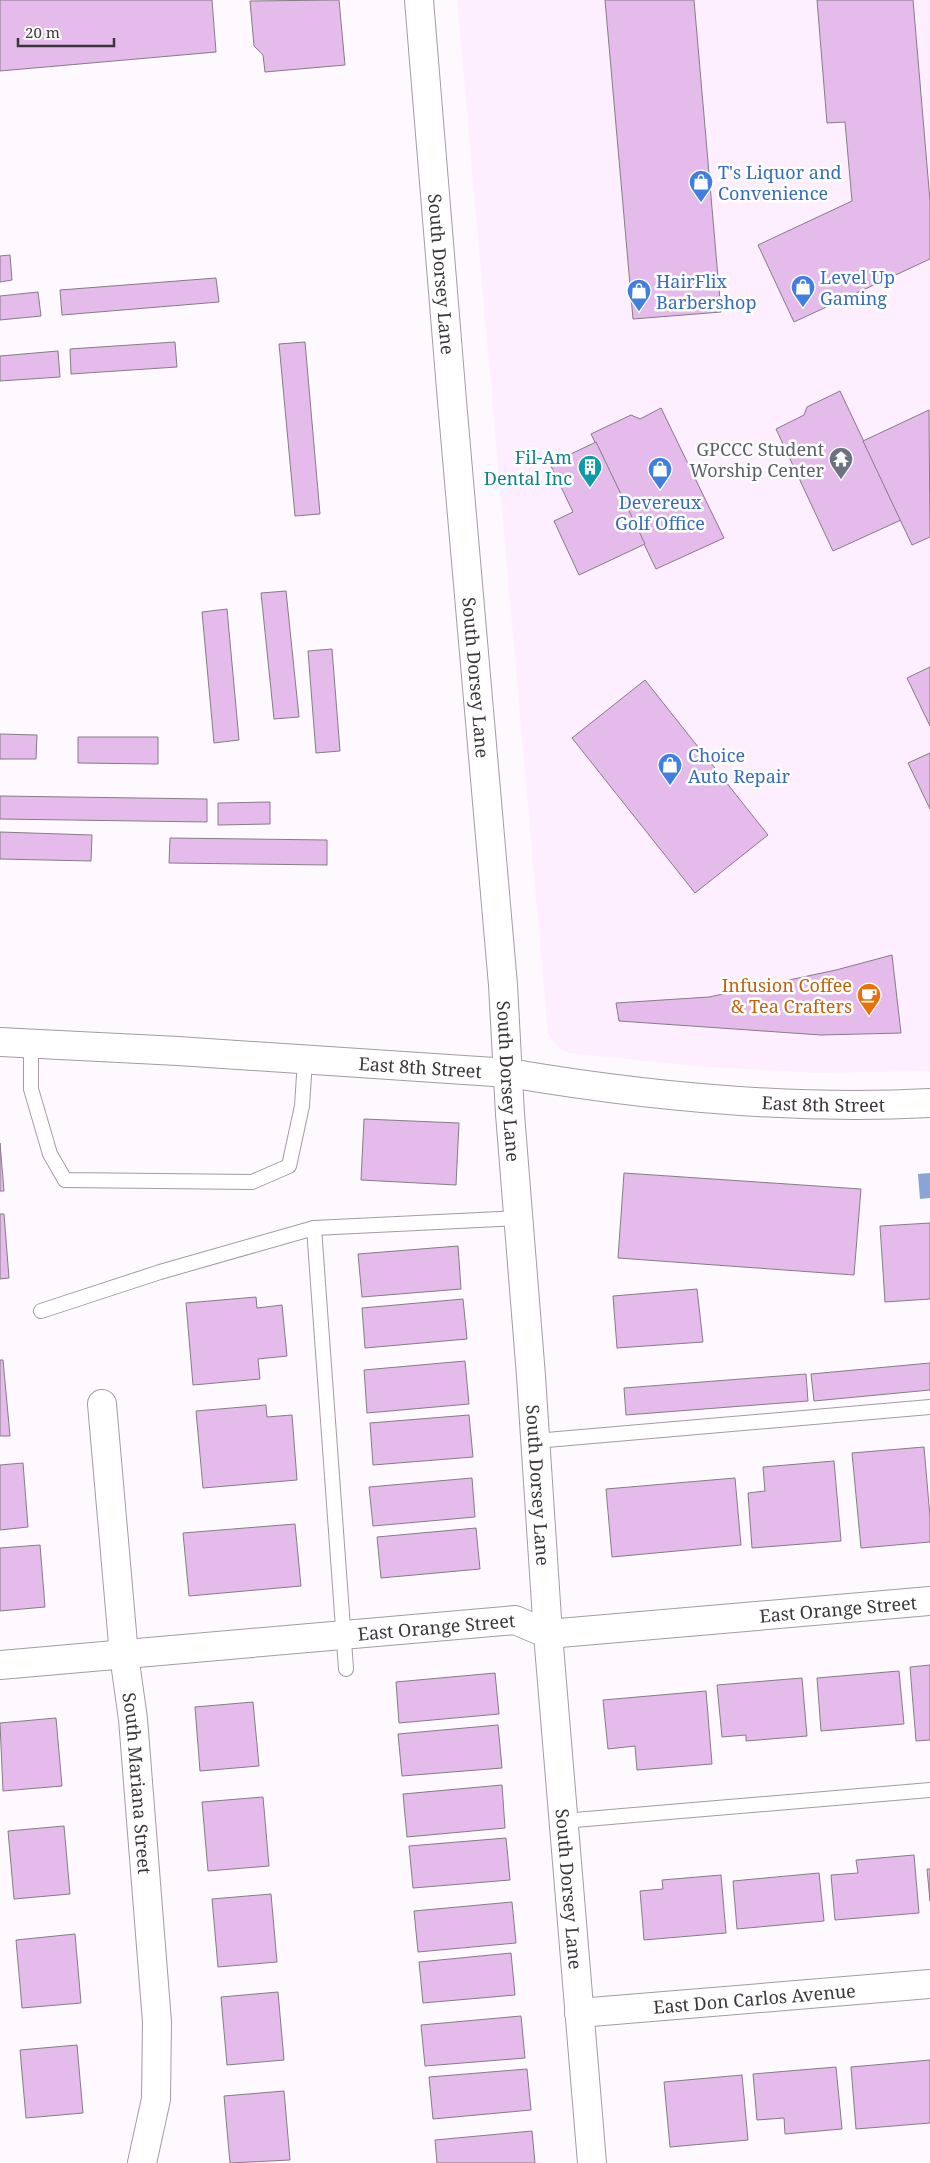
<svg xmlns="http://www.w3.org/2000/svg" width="930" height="2163" font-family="'Noto Serif',serif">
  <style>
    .built { fill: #fdefff }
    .water { fill: #8aa4d6 }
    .building { fill: #e4bbea; stroke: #867c87 }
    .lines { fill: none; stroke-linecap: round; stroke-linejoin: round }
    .service-casing { stroke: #a59aa6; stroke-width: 16 }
    .minor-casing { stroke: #a59aa6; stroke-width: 30 }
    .tertiary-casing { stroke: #a59aa6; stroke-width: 30 }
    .service { stroke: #fff; stroke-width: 14 }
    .minor { stroke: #fff; stroke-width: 28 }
    .tertiary { stroke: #fff; stroke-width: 28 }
    .labels { text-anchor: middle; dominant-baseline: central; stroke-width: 5; stroke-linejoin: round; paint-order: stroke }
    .shop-label { font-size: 18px; fill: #366cbe; stroke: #fff; text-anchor: start }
    .street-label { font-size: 18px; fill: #3c373c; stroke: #fff }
    .worship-label { font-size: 18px; fill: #5b616d; stroke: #fff; text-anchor: end }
    .culture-label { font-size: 18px; fill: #0d838f; stroke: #fff; text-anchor: end }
    .food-label { font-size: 18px; fill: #c56008; stroke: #fff; text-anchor: end }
  </style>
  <rect width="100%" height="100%" fill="#fef9ff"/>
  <path class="built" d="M457,0H930V1071L817,1073L694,1066L570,1053L560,1049L548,1034Z"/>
  <path class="water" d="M930,1173V1198L920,1199L918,1174Z"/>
  <g class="building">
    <path d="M0,0H212L216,52L0,71Z"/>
    <path d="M339,0L345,65L265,72L263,55L254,46L250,1Z"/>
    <path d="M605,0H694L721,312L633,319Z"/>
    <path d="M817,0H913L930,201V259L794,322L758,245L852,201L845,122L827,123Z"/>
    <path d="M10,255L12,280L0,282V256Z"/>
    <path d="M216,278L219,302L62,315L60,290Z"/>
    <path d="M38,292L41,316L0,320V296Z"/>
    <path d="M175,342L177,367L71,374L70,349Z"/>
    <path d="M305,342L320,514L295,516L279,344Z"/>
    <path d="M58,351L60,377L0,381V356Z"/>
    <path d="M840,391L901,520L833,551L776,429L804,415L807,407Z"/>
    <path d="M661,408L724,538L656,569L591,434L631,415L640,419Z"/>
    <path d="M929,410L930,537L912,545L863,441Z"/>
    <path d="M596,442L645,544L579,575L554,521L573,512L550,464Z"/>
    <path d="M286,591L299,717L274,719L261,593Z"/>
    <path d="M227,609L239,740L214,743L202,612Z"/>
    <path d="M332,649L340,751L316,753L308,651Z"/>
    <path d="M930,667V726L907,678Z"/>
    <path d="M645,680L768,835L695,893L572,738Z"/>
    <path d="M0,734L37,735L36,759H0Z"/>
    <path d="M78,737H158V764L78,763Z"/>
    <path d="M930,753V809L908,763Z"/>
    <path d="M0,796L207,799V822L0,819Z"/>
    <path d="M270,802V824L218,825V803Z"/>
    <path d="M0,832L92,835L91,861L0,859Z"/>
    <path d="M170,838L327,840V865L169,863Z"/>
    <path d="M892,955L901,1033L821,1035L619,1021L616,1003L709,997L836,970Z"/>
    <path d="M364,1119L459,1123L456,1185L361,1180Z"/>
    <path d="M0,1143L4,1191H0Z"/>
    <path d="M624,1173L861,1189L854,1275L618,1258Z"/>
    <path d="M0,1214H4L9,1278L0,1279Z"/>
    <path d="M930,1223V1299L885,1302L880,1226Z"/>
    <path d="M458,1246L461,1289L362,1297L358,1254Z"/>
    <path d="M697,1289L703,1342L617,1348L613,1296Z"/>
    <path d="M256,1297L257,1308L282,1305L287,1356L258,1359L260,1379L193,1385L186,1303Z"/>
    <path d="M463,1299L467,1339L365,1348L362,1308Z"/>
    <path d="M0,1360H3L10,1436H0Z"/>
    <path d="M465,1361L469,1404L367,1413L364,1370Z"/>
    <path d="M930,1363V1390L814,1401L811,1374Z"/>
    <path d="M806,1374L808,1401L626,1415L624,1388Z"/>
    <path d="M266,1405L267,1417L292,1415L297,1480L203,1488L196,1411Z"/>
    <path d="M469,1415L473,1457L373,1465L370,1423Z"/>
    <path d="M924,1447L930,1517V1542L861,1548L852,1453Z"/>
    <path d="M834,1461L841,1541L752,1548L748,1493L765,1491L763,1467Z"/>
    <path d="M23,1463L28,1527L0,1530V1465Z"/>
    <path d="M472,1478L475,1517L373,1526L369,1487Z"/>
    <path d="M735,1478L741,1545L612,1557L606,1489Z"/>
    <path d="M295,1524L301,1586L189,1596L183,1533Z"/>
    <path d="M476,1528L480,1569L381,1578L377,1537Z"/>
    <path d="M40,1545L45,1607L0,1611V1548Z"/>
    <path d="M930,1665V1740L916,1741L910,1667Z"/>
    <path d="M899,1671L904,1724L821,1731L817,1678Z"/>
    <path d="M495,1673L499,1714L399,1723L396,1682Z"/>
    <path d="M802,1678L807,1736L746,1741V1735L722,1737L717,1685Z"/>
    <path d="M706,1691L712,1764L637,1770L635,1746L608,1749L603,1700Z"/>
    <path d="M253,1702L259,1766L200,1771L195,1707Z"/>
    <path d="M56,1718L62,1786L3,1791L0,1723Z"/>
    <path d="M498,1725L502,1768L402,1776L398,1734Z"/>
    <path d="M502,1785L505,1828L407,1837L403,1794Z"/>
    <path d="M263,1797L269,1866L208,1871L202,1802Z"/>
    <path d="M64,1826L70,1894L14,1899L8,1831Z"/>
    <path d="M506,1838L510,1880L413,1888L409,1846Z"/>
    <path d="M914,1855L919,1913L835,1920L831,1875L858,1873L856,1860Z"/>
    <path d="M927,1869H930V1901Z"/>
    <path d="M819,1873L824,1921L737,1929L733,1881Z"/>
    <path d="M721,1875L726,1933L644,1940L640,1891L663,1889L662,1880Z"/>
    <path d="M271,1894L277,1962L218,1967L212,1899Z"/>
    <path d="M512,1902L516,1943L418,1952L414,1911Z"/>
    <path d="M75,1934L81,2003L22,2008L16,1940Z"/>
    <path d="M511,1953L515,1995L423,2003L419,1962Z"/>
    <path d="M278,1992L284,2060L227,2065L221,1997Z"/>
    <path d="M521,2016L525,2058L425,2066L421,2025Z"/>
    <path d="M77,2045L83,2113L26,2118L20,2050Z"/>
    <path d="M930,2060V2123L856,2129L851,2067Z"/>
    <path d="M836,2067L842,2129L785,2134L784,2118L757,2120L753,2074Z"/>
    <path d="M527,2069L531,2110L433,2119L429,2077Z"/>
    <path d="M742,2075L748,2140L670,2147L664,2082Z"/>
    <path d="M284,2091L290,2160L230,2163L224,2096Z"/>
    <path d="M532,2131L535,2163H437L435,2140Z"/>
  </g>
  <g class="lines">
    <defs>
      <g id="service">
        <path d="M31,1043V1089L50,1154L65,1180L252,1182L289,1166L302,1106L305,1060"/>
        <path d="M314,1228L346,1669"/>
        <path d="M41,1311L160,1272L314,1228L518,1218"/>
        <path d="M535,1441L930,1407"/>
        <path d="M563,1821L930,1790"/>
      </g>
      <g id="minor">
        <path id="s1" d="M102,1404L124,1655L133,1719L157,2022L156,2099L142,2163"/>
        <path id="s2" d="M0,1665L515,1620L548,1634L930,1601"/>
        <path id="s3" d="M579,2013L930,1984"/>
      </g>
      <g id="tertiary">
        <path id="s4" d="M419,0L452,401L503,985L510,1114L531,1376L548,1634L592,2163"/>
        <path id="s5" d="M0,1042L178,1051L509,1073C644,1096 793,1110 930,1103"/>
      </g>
    </defs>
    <use href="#service" class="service-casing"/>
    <use href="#minor" class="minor-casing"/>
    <use href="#tertiary" class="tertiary-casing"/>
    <use href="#service" class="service"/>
    <use href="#minor" class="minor"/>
    <use href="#tertiary" class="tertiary"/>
  </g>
  <defs>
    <symbol id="shop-pin" viewBox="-11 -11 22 30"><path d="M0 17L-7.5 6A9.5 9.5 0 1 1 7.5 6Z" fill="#3f7fe0" stroke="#fff"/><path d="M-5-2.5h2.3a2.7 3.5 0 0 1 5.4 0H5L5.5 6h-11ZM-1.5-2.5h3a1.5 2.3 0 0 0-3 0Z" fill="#fff"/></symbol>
    <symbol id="temple-pin" viewBox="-11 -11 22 30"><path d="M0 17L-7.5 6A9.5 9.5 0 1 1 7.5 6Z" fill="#6b7280" stroke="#fff"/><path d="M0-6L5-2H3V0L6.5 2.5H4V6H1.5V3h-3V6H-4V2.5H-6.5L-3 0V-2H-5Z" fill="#fff"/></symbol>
    <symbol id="building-pin" viewBox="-11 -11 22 30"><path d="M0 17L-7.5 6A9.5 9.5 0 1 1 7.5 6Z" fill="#0f9aa8" stroke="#fff"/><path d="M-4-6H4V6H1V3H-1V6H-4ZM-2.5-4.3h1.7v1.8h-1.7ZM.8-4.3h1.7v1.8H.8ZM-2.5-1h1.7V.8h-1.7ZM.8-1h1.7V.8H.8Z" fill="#fff"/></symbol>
    <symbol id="cafe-pin" viewBox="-11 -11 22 30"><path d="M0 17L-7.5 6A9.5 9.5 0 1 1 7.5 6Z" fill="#e8710a" stroke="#fff"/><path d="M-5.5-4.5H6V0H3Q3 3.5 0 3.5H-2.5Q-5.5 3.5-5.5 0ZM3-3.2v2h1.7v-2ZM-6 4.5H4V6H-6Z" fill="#fff"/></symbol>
  </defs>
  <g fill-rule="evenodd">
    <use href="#shop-pin" x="687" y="168" width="28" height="38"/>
    <use href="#shop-pin" x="789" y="273" width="28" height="38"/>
    <use href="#shop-pin" x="625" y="277" width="28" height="38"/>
    <use href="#temple-pin" x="827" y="445" width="28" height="38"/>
    <use href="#building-pin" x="576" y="453" width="28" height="38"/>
    <use href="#shop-pin" x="646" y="455" width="28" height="38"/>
    <use href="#shop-pin" x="656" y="751" width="28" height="38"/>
    <use href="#cafe-pin" x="855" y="981" width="28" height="38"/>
  </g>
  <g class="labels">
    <g class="shop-label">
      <text x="718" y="172">T's Liquor and<tspan x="718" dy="21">Convenience</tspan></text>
      <text x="820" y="277">Level Up<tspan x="820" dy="21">Gaming</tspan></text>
      <text x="656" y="281">HairFlix<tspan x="656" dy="21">Barbershop</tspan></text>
      <text x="660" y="502" text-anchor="middle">Devereux<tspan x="660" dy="21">Golf Office</tspan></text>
      <text x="688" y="755">Choice<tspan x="688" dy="21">Auto Repair</tspan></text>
    </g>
    <g class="street-label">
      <text stroke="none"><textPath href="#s4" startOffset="275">South Dorsey Lane</textPath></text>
      <text stroke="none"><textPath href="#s4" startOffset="680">South Dorsey Lane</textPath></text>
      <text stroke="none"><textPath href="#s5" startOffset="421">East 8th Street</textPath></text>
      <text stroke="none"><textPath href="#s4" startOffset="1085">South Dorsey Lane</textPath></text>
      <text stroke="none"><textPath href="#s5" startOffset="826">East 8th Street</textPath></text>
      <text stroke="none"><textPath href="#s4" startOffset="1490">South Dorsey Lane</textPath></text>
      <text stroke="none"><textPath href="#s2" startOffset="844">East Orange Street</textPath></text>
      <text stroke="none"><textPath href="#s2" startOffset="438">East Orange Street</textPath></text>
      <text stroke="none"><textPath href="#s1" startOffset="381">South Mariana Street</textPath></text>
      <text stroke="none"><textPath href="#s4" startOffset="1895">South Dorsey Lane</textPath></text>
      <text stroke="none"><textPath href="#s3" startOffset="176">East Don Carlos Avenue</textPath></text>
    </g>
    <g class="worship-label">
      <text x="824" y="449">GPCCC Student<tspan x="824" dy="21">Worship Center</tspan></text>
    </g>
    <g class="culture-label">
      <text x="572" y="457">Fil-Am<tspan x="572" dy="21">Dental Inc</tspan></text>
    </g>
    <g class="food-label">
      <text x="852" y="985">Infusion Coffee<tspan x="852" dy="21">&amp; Tea Crafters</tspan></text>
    </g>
  </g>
  <path d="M18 38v8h96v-8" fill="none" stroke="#3c373c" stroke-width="2.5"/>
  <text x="25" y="38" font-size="15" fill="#3c373c" stroke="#ffffff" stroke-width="4" paint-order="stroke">20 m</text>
</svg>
